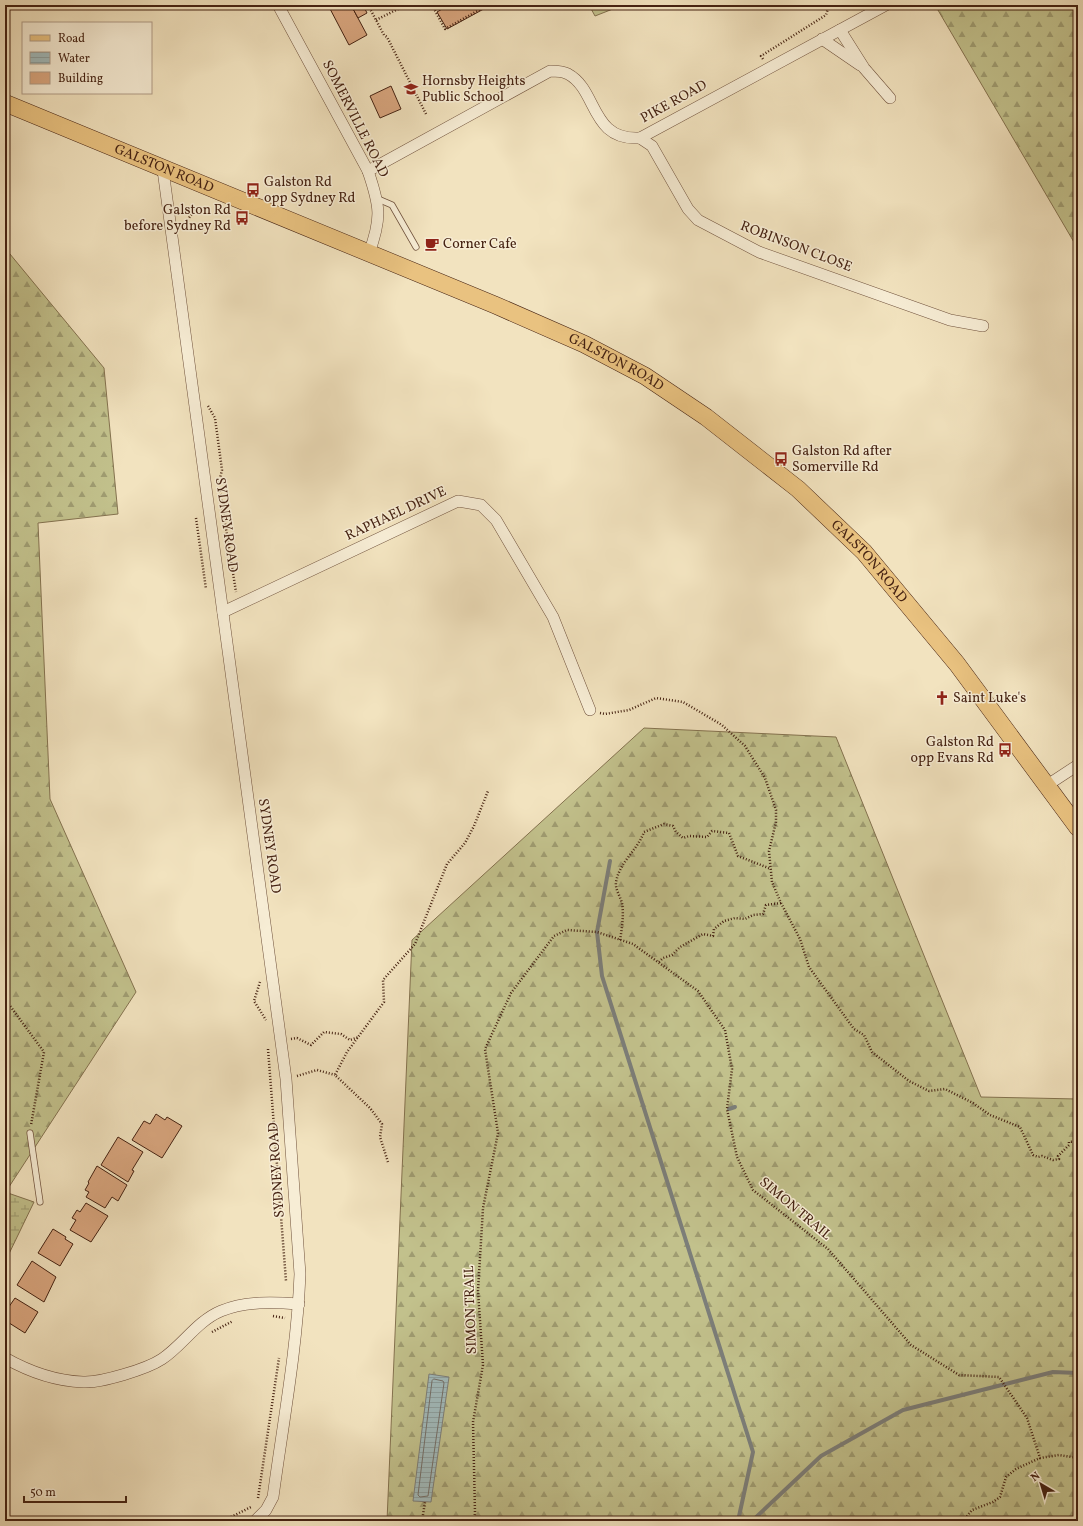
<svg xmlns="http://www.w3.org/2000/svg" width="1083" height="1526" font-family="Vollkorn,serif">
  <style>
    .forest { fill: url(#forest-firs); stroke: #84724f }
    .wetland { fill: url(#wetland-marsh); stroke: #84724f }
    .water { fill: url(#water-rules); stroke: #7c7e79 }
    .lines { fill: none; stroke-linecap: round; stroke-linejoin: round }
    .shore { stroke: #736e68; stroke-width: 1 }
    .stream { stroke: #7c7e79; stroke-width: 4 }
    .building { fill: #d9a67f; stroke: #452212 }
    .lane-casing { stroke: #70523d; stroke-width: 7 }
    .street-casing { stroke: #70523d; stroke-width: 12 }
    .primary-casing { stroke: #452212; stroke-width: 18 }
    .path { stroke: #452212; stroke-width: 2.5; stroke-dasharray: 1 2; stroke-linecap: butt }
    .lane { stroke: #f7edd5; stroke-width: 5.5 }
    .street { stroke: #f7edd5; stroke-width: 11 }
    .primary { stroke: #e9c280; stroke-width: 17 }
    .labels { text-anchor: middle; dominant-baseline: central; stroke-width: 3; stroke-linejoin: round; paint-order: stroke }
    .poi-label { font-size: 14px; fill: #452212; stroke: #f7edd5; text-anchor: start }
    .street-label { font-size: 14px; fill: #452212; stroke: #f7edd5 }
  </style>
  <defs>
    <pattern id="forest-firs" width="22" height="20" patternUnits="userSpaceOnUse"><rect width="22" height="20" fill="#c2c18c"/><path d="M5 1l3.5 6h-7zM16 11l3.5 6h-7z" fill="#9f9c71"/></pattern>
    <pattern id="wetland-marsh" width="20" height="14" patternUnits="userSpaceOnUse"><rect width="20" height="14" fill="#c2c18c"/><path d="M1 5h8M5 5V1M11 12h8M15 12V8" fill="none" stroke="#9f9c71"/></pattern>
    <pattern id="water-rules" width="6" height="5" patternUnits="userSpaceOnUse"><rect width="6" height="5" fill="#a1bbbd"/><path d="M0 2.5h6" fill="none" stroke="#8ca0a1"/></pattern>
  </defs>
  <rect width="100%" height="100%" fill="#f2e3bf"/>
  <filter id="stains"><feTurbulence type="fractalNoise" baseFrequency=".005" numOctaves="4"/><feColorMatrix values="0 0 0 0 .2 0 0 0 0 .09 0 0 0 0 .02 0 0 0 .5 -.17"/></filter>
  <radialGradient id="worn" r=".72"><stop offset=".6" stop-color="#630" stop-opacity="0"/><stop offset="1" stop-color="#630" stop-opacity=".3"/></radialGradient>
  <g class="forest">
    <path d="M589,5H623L595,16Z"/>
    <path d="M935,5H1078V249Z"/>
    <path d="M5,248L104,368L118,514L38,523L50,799L136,992L5,1193Z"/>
    <path d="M644,728L836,737L981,1097L1078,1099V1521H387L412,940Z"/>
  </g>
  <path class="wetland" d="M5,1192L34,1202L5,1262Z"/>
  <path class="water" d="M429,1374L449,1377L431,1502L413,1501Z"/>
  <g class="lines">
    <path class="shore" d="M434,1379L443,1381L444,1383L428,1496L420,1497L418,1495L432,1381Z"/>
    <g class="stream">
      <path d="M610,861L597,932L602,976L753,1452L738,1521"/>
      <path d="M729,1109L735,1107"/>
      <path d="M752,1521L821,1456L903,1410L1053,1372L1078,1373"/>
    </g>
  </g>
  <g class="building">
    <path d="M328,5H351L367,35L349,45Z"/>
    <path d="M351,5H363L367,13L358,18Z"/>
    <path d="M449,5H491L447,29L437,12Z"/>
    <path d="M391,86L401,109L380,118L370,96Z"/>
    <path d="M156,1114L165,1120L167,1117L182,1126L162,1158L132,1140L144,1121L150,1124Z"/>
    <path d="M118,1137L143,1152L132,1170L134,1171L128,1182L101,1165Z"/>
    <path d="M97,1166L127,1185L118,1201L112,1197L105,1208L86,1197L89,1192L85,1190L89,1183L88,1182Z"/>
    <path d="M86,1203L108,1216L91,1242L70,1230L76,1220L72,1218L77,1210L80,1212Z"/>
    <path d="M53,1229L66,1237L65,1239L73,1244L60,1266L38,1253Z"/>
    <path d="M32,1261L56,1277L44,1302L17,1285Z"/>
    <path d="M15,1298L38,1312L25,1333L6,1321L5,1323V1310L6,1311Z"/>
  </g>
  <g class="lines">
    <defs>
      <g id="lane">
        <path d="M378,199L392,205L416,247"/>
        <path d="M30,1133L40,1202"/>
      </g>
      <g id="street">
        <path d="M278,5L368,171C380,206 382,218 369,253"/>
        <path d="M840,30L864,68L890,98"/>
        <path d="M822,39L860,65"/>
        <path d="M640,138L652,146L688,209L698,220L759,252L950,320L983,326"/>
        <path d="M163,170L286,1079L300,1274C297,1349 283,1423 273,1497L266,1510L255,1521"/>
        <path d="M368,171L550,71C555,71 563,71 568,74C598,90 590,141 640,138L886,5"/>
        <path d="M223,612L458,501L481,505L496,520L553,617L590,710"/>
        <path d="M1046,786L1078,765"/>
        <path d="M5,1358C28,1371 56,1381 83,1382C101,1383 147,1369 162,1359C182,1346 197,1321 221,1311C245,1301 273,1302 299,1304"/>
      </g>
      <g id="primary">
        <path id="s1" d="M5,103L495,305L584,344L645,376L706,417L798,489L864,552L957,664L1078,828"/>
      </g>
    </defs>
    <use href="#lane" class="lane-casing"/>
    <use href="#street" class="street-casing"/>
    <use href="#primary" class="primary-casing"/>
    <g class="path">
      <path d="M368,5L384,35L387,37L426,114"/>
      <path d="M432,5L445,29L488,5"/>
      <path d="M376,20L406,5"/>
      <path d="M763,59L761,56L826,15L829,5"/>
      <path d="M184,225L196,208"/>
      <path d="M208,406L215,418L222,470L219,482"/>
      <path d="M220,491L236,592"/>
      <path d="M196,518L206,589"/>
      <path d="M600,713L605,714L629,710L656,698L683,702L722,725L745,746L765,778L776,810V822L769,851L772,882L781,903L800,939L809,967L854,1029L864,1035L872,1052L909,1081L929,1091L945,1089L973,1103L990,1115L1020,1127L1033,1155L1038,1157L1042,1156L1053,1160L1059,1159L1058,1156L1069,1145V1142L1078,1141"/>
      <path d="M620,940C622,928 624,915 622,903C620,896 615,889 616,882C620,861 637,851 644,832L664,824L673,826L676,832L683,838L689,836L707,837L712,831L729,833L738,856L771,869"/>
      <path d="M659,962L663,958L672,955L680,947L703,934L713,936L714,929L724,921L735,918L745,919L753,915L763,914L766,905L781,903"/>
      <path d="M260,982L254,1001L266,1020"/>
      <path d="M5,999L44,1052L31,1125"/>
      <path d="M291,1039L297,1038L311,1045L324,1032L341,1034L350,1040L359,1037"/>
      <path d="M268,1049L286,1281"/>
      <path d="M297,1076L317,1070L335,1075"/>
      <path d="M388,1162L380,1137L382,1124L370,1108L335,1075L347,1052L384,1002L383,980L415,944L447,864L465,843L474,826L488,791"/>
      <path d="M273,1316L285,1318"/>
      <path d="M212,1332L233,1321"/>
      <path d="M258,1498L279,1358"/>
      <path d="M223,1521L251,1507"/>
      <path d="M422,1521L425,1502"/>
      <path d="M474,1521L475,1513L473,1422L483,1365L478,1291L483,1208L498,1133L485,1049L511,993L554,936L567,930L597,932L633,944L698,991L725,1030L732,1069L727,1109L737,1157L753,1190L828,1249L911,1345L959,1375L999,1377L1027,1418L1040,1458L1059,1455L1078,1458"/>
      <path d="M963,1521L972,1510L993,1502L1000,1497L1006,1477L1016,1469L1040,1458"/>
    </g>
    <use href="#lane" class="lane"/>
    <use href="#street" class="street"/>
    <use href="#primary" class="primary"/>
  </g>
  <defs>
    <symbol id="school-bare" viewBox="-9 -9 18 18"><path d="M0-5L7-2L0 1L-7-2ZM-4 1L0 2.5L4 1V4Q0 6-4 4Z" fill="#8f2418" stroke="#f7edd5" stroke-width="2.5" paint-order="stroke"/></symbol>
    <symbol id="bus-bare" viewBox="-9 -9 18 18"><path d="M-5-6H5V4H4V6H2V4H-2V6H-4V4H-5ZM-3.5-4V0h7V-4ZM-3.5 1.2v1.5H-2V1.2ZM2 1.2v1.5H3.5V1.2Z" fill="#8f2418" stroke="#f7edd5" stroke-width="2.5" paint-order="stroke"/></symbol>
    <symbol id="cafe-bare" viewBox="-9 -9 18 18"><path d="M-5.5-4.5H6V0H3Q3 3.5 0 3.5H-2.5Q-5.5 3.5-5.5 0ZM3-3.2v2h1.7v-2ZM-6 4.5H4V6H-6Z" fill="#8f2418" stroke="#f7edd5" stroke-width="2.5" paint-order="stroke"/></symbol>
    <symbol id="church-bare" viewBox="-9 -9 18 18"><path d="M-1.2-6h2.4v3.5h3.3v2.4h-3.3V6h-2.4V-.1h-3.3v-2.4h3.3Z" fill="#8f2418" stroke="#f7edd5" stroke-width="2.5" paint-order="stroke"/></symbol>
  </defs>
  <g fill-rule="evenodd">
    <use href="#school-bare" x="401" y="79" width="20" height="20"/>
    <use href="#bus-bare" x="243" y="180" width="20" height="20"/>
    <use href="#bus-bare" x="232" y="208" width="20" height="20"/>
    <use href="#cafe-bare" x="422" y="234" width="20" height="20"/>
    <use href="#bus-bare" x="771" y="449" width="20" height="20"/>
    <use href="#church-bare" x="932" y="688" width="20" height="20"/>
    <use href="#bus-bare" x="995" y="740" width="20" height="20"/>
  </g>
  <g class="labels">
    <g class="poi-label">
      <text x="422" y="81">Hornsby Heights<tspan x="422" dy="16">Public School</tspan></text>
      <text x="264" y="182">Galston Rd<tspan x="264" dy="16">opp Sydney Rd</tspan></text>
      <text x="231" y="210" text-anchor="end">Galston Rd<tspan x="231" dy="16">before Sydney Rd</tspan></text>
      <text x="443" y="244">Corner Cafe</text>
      <text x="792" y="451">Galston Rd after<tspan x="792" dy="16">Somerville Rd</tspan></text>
      <text x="953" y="698">Saint Luke's</text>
      <text x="994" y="742" text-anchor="end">Galston Rd<tspan x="994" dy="16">opp Evans Rd</tspan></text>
    </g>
    <g class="street-label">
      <text transform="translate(674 102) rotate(-29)">PIKE ROAD</text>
      <text transform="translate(355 119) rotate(63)">SOMERVILLE ROAD</text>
      <text stroke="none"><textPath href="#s1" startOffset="172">GALSTON ROAD</textPath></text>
      <text transform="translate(796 247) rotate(21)">ROBINSON CLOSE</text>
      <text stroke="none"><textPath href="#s1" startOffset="664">GALSTON ROAD</textPath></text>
      <text transform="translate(396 514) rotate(-25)">RAPHAEL DRIVE</text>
      <text transform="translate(226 525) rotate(82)">SYDNEY ROAD</text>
      <text stroke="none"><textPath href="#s1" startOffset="988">GALSTON ROAD</textPath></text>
      <text transform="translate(269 846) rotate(82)">SYDNEY ROAD</text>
      <text transform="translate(277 1170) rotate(-94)">SYDNEY ROAD</text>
      <text transform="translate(795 1209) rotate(40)">SIMON TRAIL</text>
      <text transform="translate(471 1310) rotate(-92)">SIMON TRAIL</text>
    </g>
  </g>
  <rect width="1083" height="1526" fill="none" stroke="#f2e3bf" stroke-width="20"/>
  <rect x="6" y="6" width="1071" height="1514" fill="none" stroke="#452212" stroke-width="2"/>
  <rect x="10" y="10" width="1063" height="1506" fill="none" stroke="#452212"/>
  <rect x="22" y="22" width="130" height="72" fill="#f7edd5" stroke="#b09c87"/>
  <rect x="30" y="35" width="20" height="6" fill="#e9c280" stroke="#b09c87"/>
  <text x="58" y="42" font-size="12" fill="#452212">Road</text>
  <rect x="30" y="52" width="20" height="12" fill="url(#water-rules)" stroke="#b09c87"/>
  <text x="58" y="62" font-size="12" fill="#452212">Water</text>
  <rect x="30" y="72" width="20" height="12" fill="#d9a67f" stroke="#b09c87"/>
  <text x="58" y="82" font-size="12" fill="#452212">Building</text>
  <g transform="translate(1041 1484) rotate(322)" stroke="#f7edd5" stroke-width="3" paint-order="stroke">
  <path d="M0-3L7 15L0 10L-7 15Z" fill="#452212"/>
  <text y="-6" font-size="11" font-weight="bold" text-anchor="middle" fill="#452212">N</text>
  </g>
  <path d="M24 1496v6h102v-6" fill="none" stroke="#452212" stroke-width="2"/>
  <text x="30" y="1496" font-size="12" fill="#452212" stroke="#f7edd5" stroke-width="3" paint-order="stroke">50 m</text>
  <rect width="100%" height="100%" filter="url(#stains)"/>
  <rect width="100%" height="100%" fill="url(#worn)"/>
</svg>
